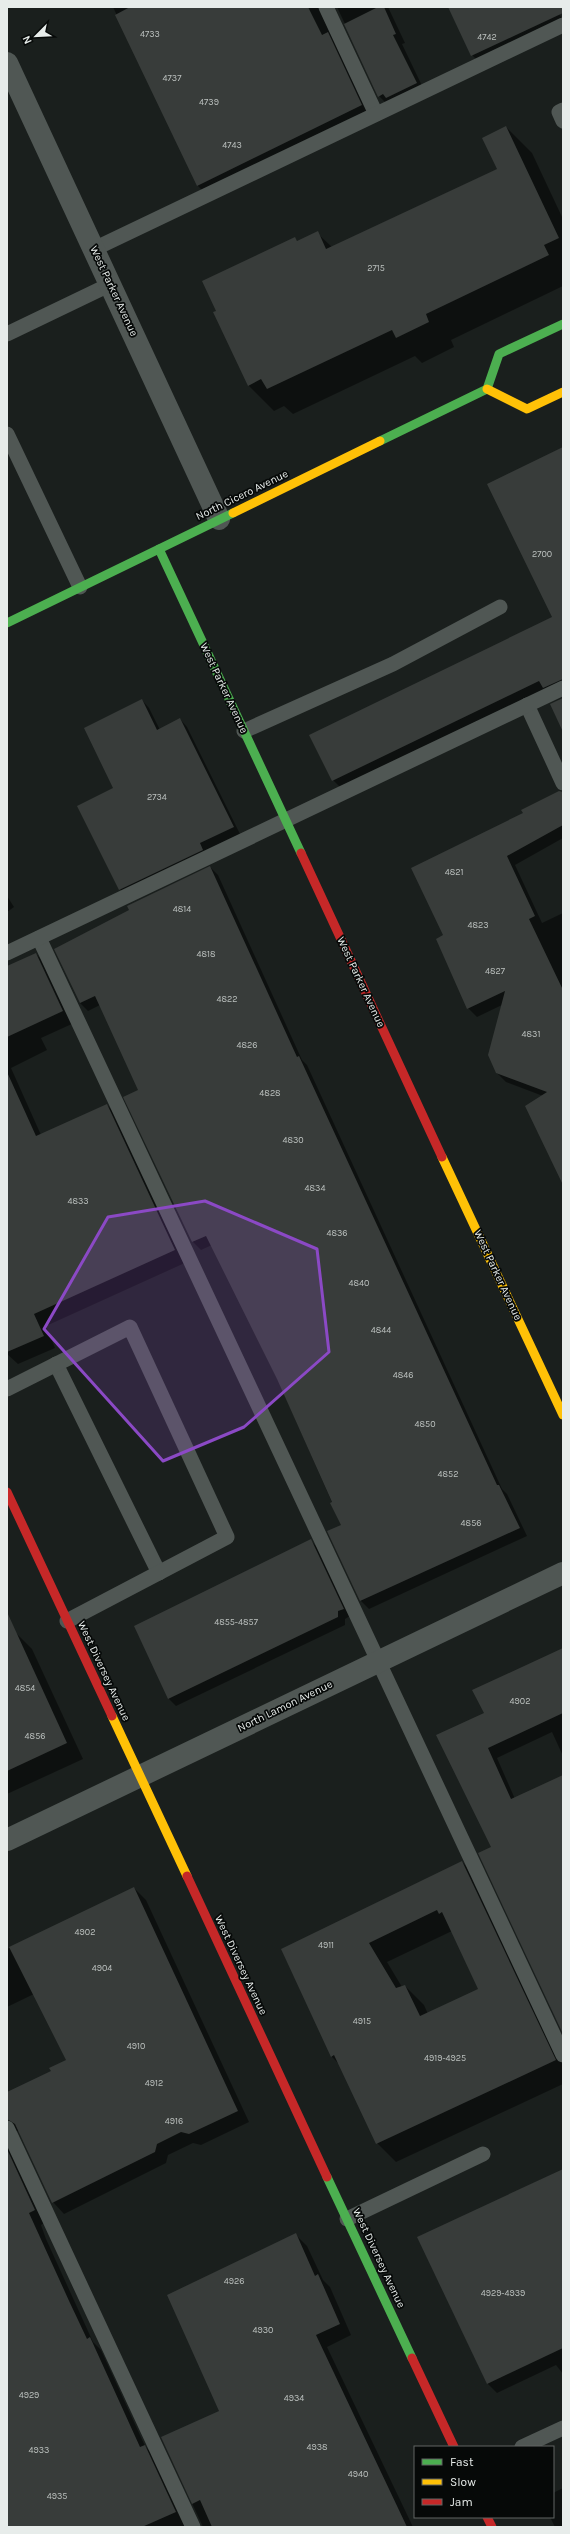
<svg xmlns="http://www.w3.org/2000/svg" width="570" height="2534" font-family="Karla,sans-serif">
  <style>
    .shadow { fill: #0007; fill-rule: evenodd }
    .building { fill: #383c3a; fill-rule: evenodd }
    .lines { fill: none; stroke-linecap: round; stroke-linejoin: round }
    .lane { stroke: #505754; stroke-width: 15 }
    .street { stroke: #505754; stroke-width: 22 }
    .fast { stroke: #4caf50; stroke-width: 9 }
    .slow { stroke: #ffc107; stroke-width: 9 }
    .jam { stroke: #c62828; stroke-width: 9 }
    .marked { fill: #8b49c5; fill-opacity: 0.2; stroke: #8b49c5; stroke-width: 3; stroke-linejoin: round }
    .labels { text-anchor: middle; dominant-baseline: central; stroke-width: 3.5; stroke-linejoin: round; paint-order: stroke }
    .number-label { font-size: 9px; fill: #bbc0be }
    .street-label { font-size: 11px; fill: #e7ecea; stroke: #060908 }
  </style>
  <rect width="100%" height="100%" fill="#1a1f1d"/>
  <g class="shadow">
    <path d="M113,7H335L331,8L370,114L207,195L198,186Z"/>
    <path d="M337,7H388L405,43L402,44L425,92L388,105L379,96Z"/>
    <path d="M449,7H556L563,21L481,64L472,55Z"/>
    <path d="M506,127L532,153L563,219V286L451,340L454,347L422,363L415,356L293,414L284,406L274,411L248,385L217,311L295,238L298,242L317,233L332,247L498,169Z"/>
    <path d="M563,448V692L342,789L333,780L553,618Z"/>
    <path d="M142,700L149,708L160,730L180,719L187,727L240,834L127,897L120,889L115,789Z"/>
    <path d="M560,792H563V838L515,865L542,923L563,913V1185L543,1096L506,1082L497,1073L502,1005L477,1017L468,1008L445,936L525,814Z"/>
    <path d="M210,867L218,875L302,1060L307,1065L502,1489L507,1494L527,1536L369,1609L361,1601L329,1532L342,1525L277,1378L212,1245L201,1250L193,1242L125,1097L140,1090L100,1005L88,1011L80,1003Z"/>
    <path d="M7,896L14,907L7,912Z"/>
    <path d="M36,954L48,966L74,1023L41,1038L47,1050L11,1068L41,1135L107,1105L119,1117L187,1262L46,1326L55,1348L18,1364L7,1354V968Z"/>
    <path d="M311,1541L318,1548L350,1616L345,1619V1625L176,1706L169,1699L135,1627Z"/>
    <path d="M16,1633L32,1649L83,1759L7,1794V1637Z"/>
    <path d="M563,1649V1756L552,1732L497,1758L515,1799L563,1776V2032L492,1848L485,1714Z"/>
    <path d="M462,1862L481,1881L563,2056V2084L396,2162L377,2143L340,2065L332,2057L282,1950ZM452,1931L479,1990L428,2014L424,2005L405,1986L402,1987L387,1962Z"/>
    <path d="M134,1888L146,1900L249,2122L201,2145L193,2143L168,2155L166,2163L64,2214L53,2202L19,2130L11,2135L46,2222L41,2225L46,2239L93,2342L101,2350L145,2446L156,2458L188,2527H7V2093L52,2072L67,2061L34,1994L7,2007V1949Z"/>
    <path d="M563,2169V2374L556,2365L497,2393L487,2383L419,2238Z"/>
    <path d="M295,2234L307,2246L323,2280L330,2287L351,2335L327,2347L413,2527H203L162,2438L220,2411Z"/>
    <path d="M563,2488V2527H555L550,2517H553V2493Z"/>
  </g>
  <g class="building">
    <path d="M130,7H308L322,35L328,32L362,105L197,186L115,15Z"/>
    <path d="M378,7H384L396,34L393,35L417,83L386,98L383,94L378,97L344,24Z"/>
    <path d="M448,7H563V13L471,56Z"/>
    <path d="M506,126L559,238L544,245L549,255L426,314L429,322L396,338L392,330L267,389L261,379L248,386L213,312L216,311L202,281L295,237L297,241L318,231L326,249L497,169L482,138Z"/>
    <path d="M563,447V679L543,688L539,681L332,781L309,735L552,617L487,484Z"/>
    <path d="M563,698V732L550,704Z"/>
    <path d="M142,699L157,730L180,718L234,827L200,843L203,850L119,890L77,806L113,788L84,728Z"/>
    <path d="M559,791L563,792V825L507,856L535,916L529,919L563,990V1185L525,1106L547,1092L496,1073L488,1055L505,991L467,1009L436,939L443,935L411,868L523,813L521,810Z"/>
    <path d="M210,866L297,1057L299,1056L497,1485H499L520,1528L360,1601L327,1531L341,1525L330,1503L332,1502L277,1379L206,1236L192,1242L123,1097L138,1090L95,996L80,1003L54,949L129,910L127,906Z"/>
    <path d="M36,953L63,1011L7,1037V966Z"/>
    <path d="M7,1072L36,1136L107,1104L175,1250L34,1314L44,1336L7,1352Z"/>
    <path d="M311,1539L344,1609L338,1611V1617L168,1699L134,1626Z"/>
    <path d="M7,1612L67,1743L7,1771Z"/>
    <path d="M563,1648V1713L488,1748L511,1799L563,1775V2034L478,1853L491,1847L436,1735L484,1713L472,1690Z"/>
    <path d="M462,1861L556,2060L376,2144L334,2055L331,2057L281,1949ZM437,1910L439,1914L442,1912L478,1989L420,2016L405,1985L396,1988L369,1943Z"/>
    <path d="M134,1887L238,2111L189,2134L181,2132L157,2144L155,2152L52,2203L15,2124L7,2119V2092L51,2071L49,2068L66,2060L9,1947Z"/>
    <path d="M7,2149L35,2210L29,2213L70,2303L87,2339L90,2337L140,2447L145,2445L176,2512L142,2527H7Z"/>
    <path d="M563,2169V2348L487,2384L417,2237Z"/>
    <path d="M296,2233L315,2276L318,2274L340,2324L316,2335L407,2527H212L200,2500L192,2504L161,2437L219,2411L167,2295Z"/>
  </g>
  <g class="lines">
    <g class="lane">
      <path d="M326,7L376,114"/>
      <path d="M563,110L559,112L563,121"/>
      <path d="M94,249L563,25"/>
      <path d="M7,334L111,284"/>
      <path d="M7,434L80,587"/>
      <path d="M527,705L563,783"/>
      <path d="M244,731L393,664L500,607"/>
      <path d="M39,938L563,2055"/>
      <path d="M7,953L563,688"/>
      <path d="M56,1364L159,1573"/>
      <path d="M7,1389L130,1327L227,1537L67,1621"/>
      <path d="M7,2128L193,2527"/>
      <path d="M347,2219L483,2154"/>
      <path d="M522,2447L563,2428"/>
    </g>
    <g class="street">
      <path d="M7,63L219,519"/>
      <path d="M7,1840L563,1573"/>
    </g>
    <g class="fast">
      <path d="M380,441L487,389L499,354L563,324"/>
      <path d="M159,549L301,853"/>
      <path d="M7,623L233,513"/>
      <path d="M327,2177L412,2358"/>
    </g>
    <g class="slow">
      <path d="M487,389L527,409L563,392"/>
      <path d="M233,513L380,441"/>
      <path d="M442,1157L563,1415"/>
      <path d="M112,1716L187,1876"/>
    </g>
    <g class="jam">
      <path d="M301,853L442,1157"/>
      <path d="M7,1492L112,1716"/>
      <path d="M187,1876L327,2177"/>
      <path d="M412,2358L454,2447"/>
      <path d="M487,2517L492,2527"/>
    </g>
  </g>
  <path class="marked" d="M205,1201L317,1249L329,1352L244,1427L163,1461L44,1329L108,1217Z"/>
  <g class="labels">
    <g class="number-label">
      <text x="150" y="34">4733</text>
      <text x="487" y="37">4742</text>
      <text x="172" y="78">4737</text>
      <text x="209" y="102">4739</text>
      <text x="232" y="145">4743</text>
      <text x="376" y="268">2715</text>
      <text x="542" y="554">2700</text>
      <text x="157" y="797">2734</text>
      <text x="454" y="872">4821</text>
      <text x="182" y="909">4814</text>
      <text x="478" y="925">4823</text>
      <text x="206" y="954">4818</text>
      <text x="495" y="971">4827</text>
      <text x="227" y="999">4822</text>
      <text x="531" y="1034">4831</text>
      <text x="247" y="1045">4826</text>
      <text x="270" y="1093">4828</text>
      <text x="293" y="1140">4830</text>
      <text x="315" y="1188">4834</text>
      <text x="78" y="1201">4833</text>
      <text x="337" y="1233">4836</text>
      <text x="359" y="1283">4840</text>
      <text x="381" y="1330">4844</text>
      <text x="403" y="1375">4846</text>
      <text x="425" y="1424">4850</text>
      <text x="448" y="1474">4852</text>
      <text x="471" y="1523">4856</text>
      <text x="236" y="1622">4855-4857</text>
      <text x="25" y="1688">4854</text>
      <text x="520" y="1701">4902</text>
      <text x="35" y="1736">4856</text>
      <text x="85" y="1932">4902</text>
      <text x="326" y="1945">4911</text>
      <text x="102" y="1968">4904</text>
      <text x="362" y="2021">4915</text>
      <text x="136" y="2046">4910</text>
      <text x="445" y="2058">4919-4925</text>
      <text x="154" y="2083">4912</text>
      <text x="174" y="2121">4916</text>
      <text x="234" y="2281">4926</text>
      <text x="503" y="2293">4929-4939</text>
      <text x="263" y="2330">4930</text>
      <text x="29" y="2395">4929</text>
      <text x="294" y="2398">4934</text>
      <text x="317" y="2447">4938</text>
      <text x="39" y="2450">4933</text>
      <text x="358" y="2474">4940</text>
      <text x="57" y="2496">4935</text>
    </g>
    <g class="street-label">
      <text transform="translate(114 291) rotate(65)">West Parker Avenue</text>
      <text transform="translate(242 495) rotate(-26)">North Cicero Avenue</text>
      <text transform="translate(224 688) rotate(65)">West Parker Avenue</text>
      <text transform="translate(361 982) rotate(65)">West Parker Avenue</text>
      <text transform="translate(498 1275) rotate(65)">West Parker Avenue</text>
      <text transform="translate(104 1671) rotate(65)">West Diversey Avenue</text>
      <text transform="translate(285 1706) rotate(-26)">North Lamon Avenue</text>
      <text transform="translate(241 1965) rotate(65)">West Diversey Avenue</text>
      <text transform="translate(379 2258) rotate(65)">West Diversey Avenue</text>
    </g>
  </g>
  <rect width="570" height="2534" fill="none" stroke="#e7ecea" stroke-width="16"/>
  <rect x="414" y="2446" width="140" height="72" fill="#060908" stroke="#606462"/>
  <rect x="422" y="2459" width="20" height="6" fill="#4caf50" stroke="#606462"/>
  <text x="450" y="2466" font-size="12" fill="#e7ecea">Fast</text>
  <rect x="422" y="2479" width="20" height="6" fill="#ffc107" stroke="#606462"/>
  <text x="450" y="2486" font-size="12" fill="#e7ecea">Slow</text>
  <rect x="422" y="2499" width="20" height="6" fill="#c62828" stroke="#606462"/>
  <text x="450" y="2506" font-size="12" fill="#e7ecea">Jam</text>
  <g transform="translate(36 36) rotate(246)" stroke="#060908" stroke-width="3" paint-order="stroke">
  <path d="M0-3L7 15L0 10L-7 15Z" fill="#e7ecea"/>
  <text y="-6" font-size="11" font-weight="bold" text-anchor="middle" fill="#e7ecea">N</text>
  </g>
</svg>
